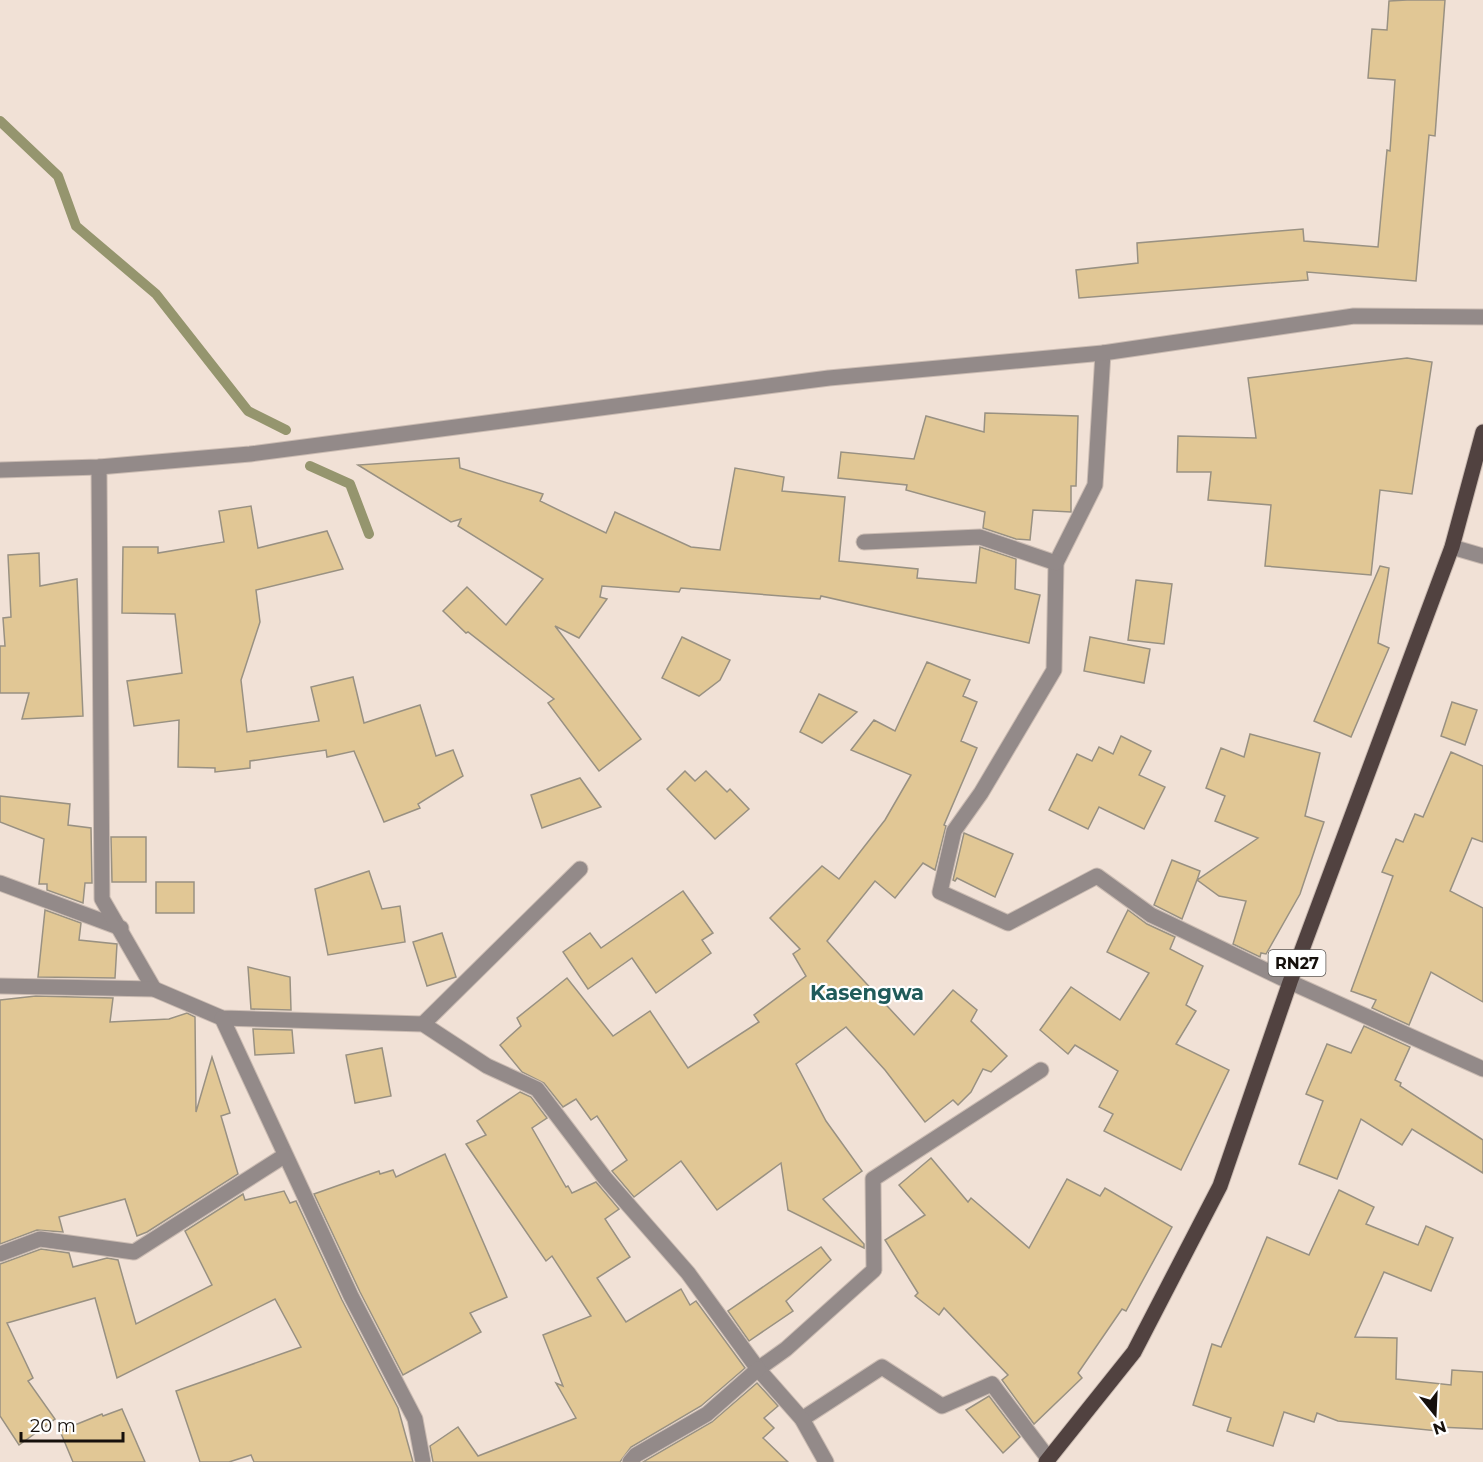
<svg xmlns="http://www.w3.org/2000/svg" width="1483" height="1462" font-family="Montserrat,sans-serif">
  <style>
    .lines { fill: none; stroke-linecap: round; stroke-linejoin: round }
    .stream { stroke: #95956e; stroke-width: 10 }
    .building { fill: #e1c795; stroke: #999182; stroke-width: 1.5 }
    .service-casing { stroke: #cabbb2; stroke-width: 17 }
    .minor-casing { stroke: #cabbb2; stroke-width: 17 }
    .tertiary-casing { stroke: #cabbb2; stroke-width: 17 }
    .primary-casing { stroke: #cabbb2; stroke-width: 17 }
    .service { stroke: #938a89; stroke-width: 15 }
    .minor { stroke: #938a89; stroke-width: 15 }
    .tertiary { stroke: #938a89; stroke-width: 15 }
    .primary { stroke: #514240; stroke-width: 15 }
    .labels { text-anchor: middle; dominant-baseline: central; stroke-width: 4.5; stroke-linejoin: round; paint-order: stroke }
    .shield { fill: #fff; stroke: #5c5855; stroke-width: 1.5 }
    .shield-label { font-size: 16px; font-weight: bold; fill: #16100c }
    .quarter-label { font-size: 21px; font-weight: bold; fill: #205b5a; stroke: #fff }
  </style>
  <rect width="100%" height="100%" fill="#f1e1d6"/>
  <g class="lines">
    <g class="stream">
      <path d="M0,121L58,176L76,226L156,294L248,411L286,430"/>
      <path d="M310,466L350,484L369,534"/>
    </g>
  </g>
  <g class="building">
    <path d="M1407,0H1445L1435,136L1429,135L1416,281L1307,272L1308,280L1079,298L1076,270L1138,263L1137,243L1303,229L1304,241L1378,247L1387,150L1390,151L1395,80L1368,78L1372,29L1387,30L1389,1Z"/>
    <path d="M1407,358L1432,362L1412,494L1380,490L1371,575L1265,566L1271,505L1208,500L1211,472H1177L1178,436L1256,438L1248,378Z"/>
    <path d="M985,413L1078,416L1076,486H1071V512L1033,510L1030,540L1016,539L983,528L985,512L906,490L907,485L838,478L841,452L914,459L926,416L984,432Z"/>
    <path d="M459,458L460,468L543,494L540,501L606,533L615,512L691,547L720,550L735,468L784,477L782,491L845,497L839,561L918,569L917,578L976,583L980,547L1016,559L1015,589L1040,595L1029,643L821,596L820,599L681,588L679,592L602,586L600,597L607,599L579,638L555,626L641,739L599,771L548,703L554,699L468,632L466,633L443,611L467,587L506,625L543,579L458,526L461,519L451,522L358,465Z"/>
    <path d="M251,506L258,548L327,531L343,569L256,590L260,622L241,680L247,732L319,721L311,687L353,677L364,723L420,705L436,756L453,750L463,776L418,804L420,808L384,822L354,751L327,757L326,750L250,761V768L215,772V768L178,767L179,720L134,726L127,681L182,673L175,614L122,613L123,547H158V553L224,542L219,511Z"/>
    <path d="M39,553L40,586L77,579L83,716L22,719L29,693H0V646H5L3,618L11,617L8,555Z"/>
    <path d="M1380,566L1389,568L1378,643L1389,648L1351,737L1314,721Z"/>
    <path d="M1136,580L1172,584L1164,644L1128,640Z"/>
    <path d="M682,637L730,660L720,680L699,696L662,678Z"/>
    <path d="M1090,637L1150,649L1144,683L1084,671Z"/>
    <path d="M927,662L970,680L963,696L977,702L961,741L977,748L944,825L946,826L935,870L923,863L895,898L875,881L827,941L914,1035L953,990L977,1010L971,1021L1007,1056L991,1072L983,1069L971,1092L958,1105L953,1100L925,1122L885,1070L846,1027L796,1064L826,1121L862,1171L823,1199L864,1244V1248L788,1210L781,1163L717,1210L681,1161L634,1197L612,1171L627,1160L597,1116L591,1120L576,1099L563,1107L544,1083L522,1072L500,1045L521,1026L517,1018L567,978L613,1036L650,1011L688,1068L759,1022L754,1015L806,976L793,954L800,949L770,918L822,866L839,879L885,820L911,775L851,750L874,720L895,731Z"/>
    <path d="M819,694L857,712L822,743L800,732Z"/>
    <path d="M1452,702L1477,710L1465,745L1441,736Z"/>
    <path d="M1250,734L1320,753L1305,816L1324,822L1300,894L1266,954L1261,953L1260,957L1233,944L1246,901L1219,896L1197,880L1182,919L1154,905L1172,860L1200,871L1197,880L1258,838L1215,821L1225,796L1206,788L1221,748L1244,757Z"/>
    <path d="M1121,736L1151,751L1139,775L1165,787L1144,829L1099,807L1088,829L1049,810L1077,754L1092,761L1099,747L1113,754Z"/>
    <path d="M1451,752L1483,766V842L1472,838L1450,891L1483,908V1002L1431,972L1409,1025L1372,1008L1376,1000L1351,991L1393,876L1382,872L1396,839L1403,842L1415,814L1423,817Z"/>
    <path d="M685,771L695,781L706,771L727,792L730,789L749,809L715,839L667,789Z"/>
    <path d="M580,778L601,807L542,828L531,795Z"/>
    <path d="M0,796L70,804L68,825L91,828L92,883H85L83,903L47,890V884H39L44,839L0,822Z"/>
    <path d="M964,833L1013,854L995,897L957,878L955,881L953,880Z"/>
    <path d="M111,837H146V882H112Z"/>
    <path d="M369,871L382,909L400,906L405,942L328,955L315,889Z"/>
    <rect x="156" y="882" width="38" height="31"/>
    <path d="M683,891L713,933L702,940L711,953L656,993L632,958L588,989L563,952L590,933L601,948Z"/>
    <path d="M45,910L81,923L79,940L117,944L115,978L38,977Z"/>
    <path d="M1128,910L1147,924L1175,937L1170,949L1203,966L1186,1005L1196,1011L1176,1044L1229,1070L1181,1170L1104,1131L1113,1114L1099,1107L1118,1071L1075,1045L1068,1054L1040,1030L1071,987L1120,1020L1149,973L1107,952Z"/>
    <path d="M442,933L456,977L427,986L413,942Z"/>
    <path d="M248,967L290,977L291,1010L251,1009Z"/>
    <path d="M36,996L113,998L110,1022L169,1019L187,1013L195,1017L196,1112L212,1057L230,1113L221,1116L238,1174L147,1232L137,1236L125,1199L59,1217L63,1232L37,1230L0,1244V1000Z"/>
    <path d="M1364,1026L1410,1047L1395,1080L1401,1083L1400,1086L1483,1140V1173L1412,1129L1402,1145L1361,1119L1337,1179L1299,1164L1323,1101L1306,1094L1327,1044L1351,1053Z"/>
    <path d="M253,1029L292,1030L294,1053L255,1055Z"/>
    <path d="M382,1048L391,1096L355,1103L346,1055Z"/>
    <path d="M520,1092L531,1097L547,1118L532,1128L566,1187L568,1186L572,1193L596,1182L619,1209L605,1219L630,1257L597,1278L626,1322L681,1289L690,1305L696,1301L745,1368L701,1406L631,1447L620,1462H433L430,1446L458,1427L478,1456L576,1418L556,1383L563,1386L543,1335L591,1316L552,1256L546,1261L466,1144L486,1135L477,1121Z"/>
    <path d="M445,1154L507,1297L470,1313L481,1332L403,1375L360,1292L314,1194L379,1171L380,1174L393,1170L396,1177Z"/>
    <path d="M931,1158L968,1202L971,1198L1029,1248L1067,1179L1100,1196L1105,1188L1172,1227L1126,1311L1122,1309L1078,1373L1082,1378L1034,1424L1002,1380L1008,1375L944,1308L939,1315L915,1296L918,1293L885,1240L925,1215L899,1185Z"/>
    <path d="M1339,1190L1374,1207L1366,1224L1418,1245L1426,1226L1453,1238L1431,1291L1384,1272L1355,1337L1397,1338L1396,1379L1451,1385L1452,1370L1483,1372V1429L1438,1427V1431L1338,1421L1317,1413L1314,1422L1284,1412L1273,1446L1227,1431L1231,1418L1193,1405L1212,1344L1221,1347L1267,1237L1309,1255Z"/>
    <path d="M284,1191L290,1203L296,1201L342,1300L398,1408L413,1462H254L251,1455L229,1462H200L176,1391L301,1347L275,1299L117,1378L95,1298L7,1323L33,1378L28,1381L55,1419L19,1445L0,1416V1264L41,1249L69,1253L73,1267L107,1258L118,1260L136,1324L212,1285L185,1231L243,1194L245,1200Z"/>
    <path d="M821,1247L831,1260L786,1301L793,1311L749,1341L728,1311Z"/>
    <path d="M757,1383L778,1406L764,1418L774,1428L763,1438L788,1462H643L712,1422Z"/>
    <path d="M989,1396L1020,1437L1003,1453L966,1410Z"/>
    <path d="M122,1409L145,1462H73L60,1431L102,1414L103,1416Z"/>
  </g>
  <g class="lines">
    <defs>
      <g id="service">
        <path d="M1103,353L1095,485L1056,563L1054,670L981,793L954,831L940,892L1008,923L1097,876L1151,915L1168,923L1290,982L1483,1069"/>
        <path d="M864,542L980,537L1056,563"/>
        <path d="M0,883L121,928"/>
        <path d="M423,1024L580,869"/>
        <path d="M758,1369L786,1349L874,1270L873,1179L1041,1070"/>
        <path d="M802,1419L882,1367L942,1406L992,1384L1048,1458"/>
      </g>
      <g id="minor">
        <path d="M99,467L102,899L154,989"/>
        <path d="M1452,547L1483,556"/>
        <path d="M0,986L154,989L222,1018L423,1024L487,1066L537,1089L604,1177L688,1273L758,1369L802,1419L826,1462"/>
        <path d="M222,1018L351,1296L415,1419L423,1462"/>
        <path d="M0,1254L40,1239L134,1252L284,1156"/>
        <path d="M630,1462L636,1455L707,1414L758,1369"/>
      </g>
      <path id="tertiary" d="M0,470L99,467L250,454L829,378L1103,353L1354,316L1483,317"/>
      <path id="primary" d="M1046,1462L1134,1352L1220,1186L1290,982L1452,547L1483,432"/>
    </defs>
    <use href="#service" class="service-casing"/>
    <use href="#minor" class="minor-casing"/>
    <use href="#tertiary" class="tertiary-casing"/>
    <use href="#primary" class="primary-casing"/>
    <use href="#service" class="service"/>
    <use href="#minor" class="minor"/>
    <use href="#tertiary" class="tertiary"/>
    <use href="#primary" class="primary"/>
  </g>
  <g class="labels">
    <rect class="shield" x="1268.5" y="950" width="57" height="26" rx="4.5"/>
    <g class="shield-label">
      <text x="1297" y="963">RN27</text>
    </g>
    <g class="quarter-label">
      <text x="867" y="992">Kasengwa</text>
    </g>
  </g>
  <g transform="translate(1435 1414) rotate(162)" stroke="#ffffff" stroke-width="4.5" paint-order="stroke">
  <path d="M0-4.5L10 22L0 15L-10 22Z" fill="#16100c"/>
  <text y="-9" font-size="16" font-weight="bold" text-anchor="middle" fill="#16100c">N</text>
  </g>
  <path d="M21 1432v9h102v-9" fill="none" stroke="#16100c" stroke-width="3"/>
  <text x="30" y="1432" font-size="18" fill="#16100c" stroke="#ffffff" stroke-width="4.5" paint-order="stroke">20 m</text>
</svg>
